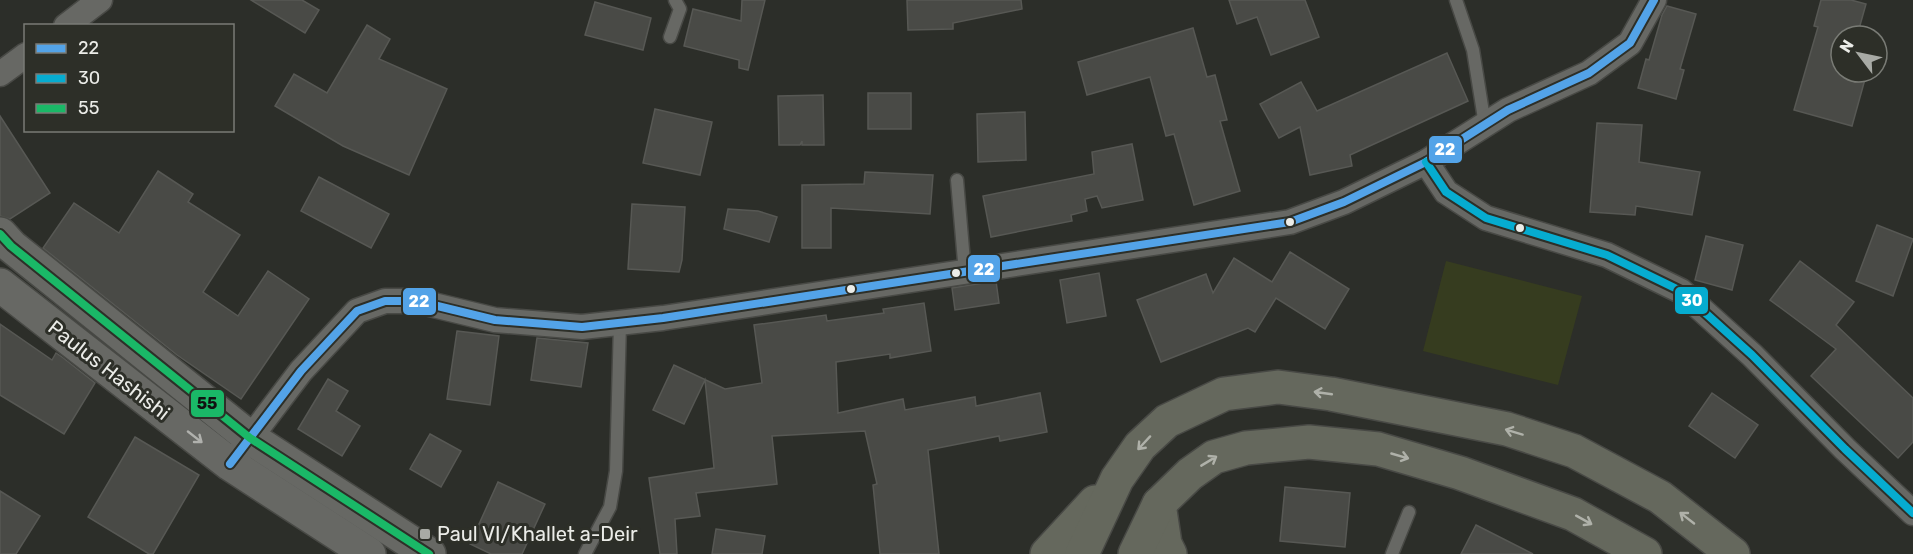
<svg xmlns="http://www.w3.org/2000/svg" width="1913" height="554" font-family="Rubik,sans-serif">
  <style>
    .green { fill: #363c1f }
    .building { fill: #494a46; stroke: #575854; stroke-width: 1.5 }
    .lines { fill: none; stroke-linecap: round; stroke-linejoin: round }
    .lane-casing { stroke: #484945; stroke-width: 15 }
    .street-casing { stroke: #484945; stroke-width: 27 }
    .secondary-casing { stroke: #484945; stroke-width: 36 }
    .highway-casing { stroke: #484945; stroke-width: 36 }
    .lane { stroke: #676864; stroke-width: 12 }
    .street { stroke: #676864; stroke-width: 24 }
    .secondary { stroke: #676864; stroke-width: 33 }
    .highway { stroke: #65685d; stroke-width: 33 }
    .bus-1-casing { stroke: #2d2f28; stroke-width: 12 }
    .bus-2-casing { stroke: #2d2f28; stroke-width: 12 }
    .bus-3-casing { stroke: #2d2f28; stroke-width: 12 }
    .bus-1 { stroke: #53a3e8; stroke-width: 8 }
    .bus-2 { stroke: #06acd0; stroke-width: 8 }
    .bus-3 { stroke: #1ab867; stroke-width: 8 }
    .oneway { stroke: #afb1a9 }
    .oneway2 { stroke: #b0b1ad }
    .bus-dot { fill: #ebece8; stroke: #2d2f28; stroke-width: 2 }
    .poi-dot { fill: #a8aaa5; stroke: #2d2f28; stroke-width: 2 }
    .labels { text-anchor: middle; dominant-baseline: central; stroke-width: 6; stroke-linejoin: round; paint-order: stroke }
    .street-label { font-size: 20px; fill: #ebece8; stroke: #2d2f28 }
    .poi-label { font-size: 20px; fill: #ebece8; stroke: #2d2f28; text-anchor: start }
    .line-badge { stroke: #2d2f28; stroke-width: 2 }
    .badge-label { font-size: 16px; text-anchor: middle; font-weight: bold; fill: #fff }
    .pale-badge-label { font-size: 16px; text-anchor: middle; font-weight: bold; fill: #111 }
  </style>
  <rect width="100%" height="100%" fill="#2c2e29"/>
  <path class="green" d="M1446,261L1582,296L1558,385L1423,351Z"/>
  <g class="building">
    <path d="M251,0H302L319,10L305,33Z"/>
    <path d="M742,0H765L748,70L739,68V60L684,46L693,9L741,21Z"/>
    <path d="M907,0H1021L1022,9L953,23V29L908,30Z"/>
    <path d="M1229,0H1305L1319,37L1271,55L1257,17L1237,24Z"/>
    <path d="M1821,0H1851L1866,4L1857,36H1841V72H1867L1852,126L1794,110L1818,27L1814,26Z"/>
    <path d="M595,2L651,18L643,50L585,35Z"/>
    <path d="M1667,6L1696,14L1680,69L1684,70L1676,99L1638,88L1646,59L1649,60L1662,15Z"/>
    <path d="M367,25L390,39L379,59L447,89L409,175L343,146L275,106L294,74L327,93Z"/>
    <path d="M1193,28L1207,77L1215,75L1227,120L1220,121L1240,191L1194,205L1174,134L1166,136L1150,77L1087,95L1078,62Z"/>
    <path d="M1447,53L1468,101L1350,155L1352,166L1310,175L1300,127L1279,138L1260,104L1301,82L1317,111Z"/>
    <rect x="868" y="93" width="43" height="36"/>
    <path d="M823,95L824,145H802V141L800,145H779L778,96Z"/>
    <path d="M655,109L712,122L700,175L643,163Z"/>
    <path d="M1025,112L1026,160L978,162L977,114Z"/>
    <path d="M0,116L50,193L10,219L0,216Z"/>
    <path d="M1597,123L1642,125L1639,162L1700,172L1692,215L1636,206L1635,215L1590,212Z"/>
    <path d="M1132,144L1143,200L1102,208L1097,196L1085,199L1087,211L1071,215L1072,221L991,237L983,196L1094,174L1092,152Z"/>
    <path d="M158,171L193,194L188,202L240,235L203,292L238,316L268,271L309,299L241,399L177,355L43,248L74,203L119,233Z"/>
    <path d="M865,172L933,175L930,214L831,208V248H802V185L864,184Z"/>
    <path d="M319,177L389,214L371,248L301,211Z"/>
    <path d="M632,204L685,207L682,260L679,272L628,269Z"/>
    <path d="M728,209L758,211L777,217L769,242L724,229Z"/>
    <path d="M1877,225L1913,239L1893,296L1856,281Z"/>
    <path d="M1706,236L1743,245L1732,290L1695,280Z"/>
    <path d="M1290,252L1349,289L1325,329L1276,298L1255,332L1248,328L1161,362L1137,300L1206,274L1213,293L1234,258L1272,282Z"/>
    <path d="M1800,261L1854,302L1836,325L1913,398V442L1898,458L1811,376L1836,349L1770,300Z"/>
    <path d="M1099,273L1106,316L1067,323L1060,280Z"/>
    <path d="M996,281L999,303L955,310L952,288Z"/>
    <path d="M924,303L931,351L890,358V354L836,362L838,413L903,399L905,410L975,397L976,406L1040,393L1047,432L1000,441L999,436L928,450L939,554H880L873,485L877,484L865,431L772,436L777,484L696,493L700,516L675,519L677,554H660L649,478L714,468L705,380L684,424L653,410L674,365L725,389L762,383L754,325L826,315L827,321L884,313L883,309Z"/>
    <path d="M0,324L52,360L56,353L62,357L95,383L64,434L0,395Z"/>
    <path d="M457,331L499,336L490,405L447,399Z"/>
    <path d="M537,338L588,343L581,387L531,380Z"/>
    <path d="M328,379L348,391L336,411L360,426L342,456L298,429Z"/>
    <path d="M1712,393L1758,425L1735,458L1689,426Z"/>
    <path d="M430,434L461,451L441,487L410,469Z"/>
    <path d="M135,437L199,475L153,554H149L88,517Z"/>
    <path d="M498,482L545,504L522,554H491L470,544Z"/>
    <path d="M1285,487L1350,493L1345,547L1280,541Z"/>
    <path d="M0,491L40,516L16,554H0Z"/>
    <path d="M1476,525L1533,554H1461Z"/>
    <path d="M716,529L765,536L762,554H712Z"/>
  </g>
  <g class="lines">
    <defs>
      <g id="lane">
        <path d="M1456,0L1473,50L1485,125"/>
        <path d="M670,37L680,9L675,0"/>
        <path d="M957,180L965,273"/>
        <path d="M585,554L610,507L616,471L620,323"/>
        <path d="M1392,554L1409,512"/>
      </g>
      <g id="street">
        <path d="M66,26L100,0"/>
        <path d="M0,74L26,55"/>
        <path d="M1426,162L1446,192L1486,218L1607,255L1681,291L1752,355L1845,449L1913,513"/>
        <path d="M241,450L301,371L357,311L385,301H417L495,320L582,327L663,318L1290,222L1344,202L1426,162L1508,110L1589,73L1630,43L1654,0"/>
      </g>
      <g id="secondary">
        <path d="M0,234L11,246L250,438L429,554"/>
        <path d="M0,285L230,464L369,554"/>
      </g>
      <g id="highway">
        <path d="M1159,504L1165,544L1170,554"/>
        <path d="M1047,554L1095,502"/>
        <path d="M1082,554L1117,479L1140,446L1167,421L1224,394L1278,387L1331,394L1507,429L1574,451L1660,497L1733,554"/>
        <path d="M1135,554L1159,504L1190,474L1214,457L1246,448L1309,442L1378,449L1460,473L1573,514L1645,554"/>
      </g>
    </defs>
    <use href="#lane" class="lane-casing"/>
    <use href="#street" class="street-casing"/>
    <use href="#secondary" class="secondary-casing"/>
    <use href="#highway" class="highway-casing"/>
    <use href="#lane" class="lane"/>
    <use href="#street" class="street"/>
    <use href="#secondary" class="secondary"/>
    <use href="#highway" class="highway"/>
    <defs>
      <path id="bus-1" d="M230,464L301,371L357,311L385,301H417L495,320L582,327L663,318L1290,222L1344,202L1426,162L1508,110L1589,73L1630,43L1654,0"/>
      <path id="bus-2" d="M1426,162L1446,192L1486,218L1607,255L1681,291L1752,355L1845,449L1913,513"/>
      <path id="bus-3" d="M0,234L11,246L250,438L429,554"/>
    </defs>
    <use href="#bus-1" class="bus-1-casing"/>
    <use href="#bus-2" class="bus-2-casing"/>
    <use href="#bus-3" class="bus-3-casing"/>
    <use href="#bus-1" class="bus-1"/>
    <use href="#bus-2" class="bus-2"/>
    <use href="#bus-3" class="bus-3"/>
  </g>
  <defs><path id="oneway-shaft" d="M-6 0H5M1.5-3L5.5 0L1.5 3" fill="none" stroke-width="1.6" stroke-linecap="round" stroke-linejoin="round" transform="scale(1.5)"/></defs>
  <g class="oneway">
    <use href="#oneway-shaft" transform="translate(1323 393) rotate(-172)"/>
    <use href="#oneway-shaft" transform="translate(1514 432) rotate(-163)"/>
    <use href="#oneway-shaft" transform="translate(1144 443) rotate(133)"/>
    <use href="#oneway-shaft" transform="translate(1400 456) rotate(16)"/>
    <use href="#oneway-shaft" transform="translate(1209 461) rotate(-31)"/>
    <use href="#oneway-shaft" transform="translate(1687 518) rotate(-142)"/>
    <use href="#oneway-shaft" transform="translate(1584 520) rotate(29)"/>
  </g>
  <use class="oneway2" href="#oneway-shaft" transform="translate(195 437) rotate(38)"/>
  <g class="bus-dot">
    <circle cx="1290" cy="222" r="5"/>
    <circle cx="1520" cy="228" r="5"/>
    <circle cx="956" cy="273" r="5"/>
    <circle cx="851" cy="289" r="5"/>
  </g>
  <rect class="poi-dot" x="419" y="528" width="12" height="12" rx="3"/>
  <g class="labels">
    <g class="street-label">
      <text transform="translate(109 370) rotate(38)">Paulus Hashishi</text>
    </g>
    <g class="poi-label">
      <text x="437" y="534">Paul VI/Khallet a-Deir</text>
    </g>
  </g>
  <g class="line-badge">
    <rect x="1428" y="135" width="35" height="29" rx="6" fill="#53a3e8"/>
    <rect x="967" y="254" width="34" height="29" rx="6" fill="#53a3e8"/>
    <rect x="1674" y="286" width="35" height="29" rx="6" fill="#06acd0"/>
    <rect x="402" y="287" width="35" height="29" rx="6" fill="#53a3e8"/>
    <rect x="190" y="389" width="35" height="29" rx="6" fill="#1ab867"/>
  </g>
  <g class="badge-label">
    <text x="1445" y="155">22</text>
    <text x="984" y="275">22</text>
    <text x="1692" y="306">30</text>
    <text x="419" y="307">22</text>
  </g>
  <g class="pale-badge-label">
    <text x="207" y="409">55</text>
  </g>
  <rect x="24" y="24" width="210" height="108" fill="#2d2f28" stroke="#797b75" stroke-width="1.5"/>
  <rect x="36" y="44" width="30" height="9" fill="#53a3e8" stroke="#797b75" stroke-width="1.5"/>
  <text x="78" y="54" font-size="18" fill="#ebece8">22</text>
  <rect x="36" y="74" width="30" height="9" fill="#06acd0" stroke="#797b75" stroke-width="1.5"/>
  <text x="78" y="84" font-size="18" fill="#ebece8">30</text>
  <rect x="36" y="104" width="30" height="9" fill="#1ab867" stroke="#797b75" stroke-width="1.5"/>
  <text x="78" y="114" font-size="18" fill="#ebece8">55</text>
  <g transform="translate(1859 54) rotate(302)"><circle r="28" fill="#2d2f28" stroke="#797b75" stroke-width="1.5"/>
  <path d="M0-4.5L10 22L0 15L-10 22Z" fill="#a8aaa5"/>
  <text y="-9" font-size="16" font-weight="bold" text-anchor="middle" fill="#ebece8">N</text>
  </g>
</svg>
